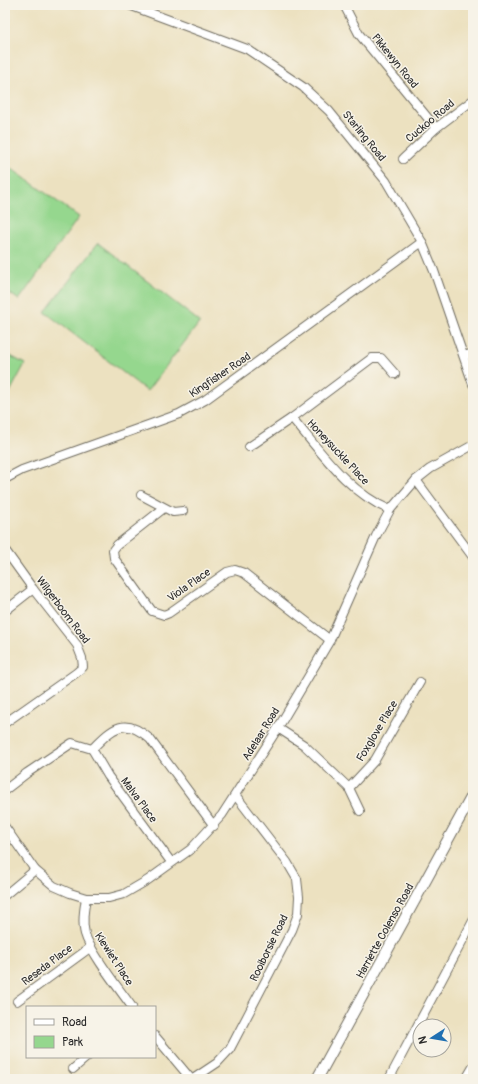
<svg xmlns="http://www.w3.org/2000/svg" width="478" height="1084" font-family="Pangolin,sans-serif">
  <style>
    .green { fill: #95d78e; stroke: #60815c }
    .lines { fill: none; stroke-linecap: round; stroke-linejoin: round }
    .minor-casing { stroke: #6f6b5f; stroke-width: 10 }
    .tertiary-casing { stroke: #6f6b5f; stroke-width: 12 }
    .minor { stroke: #fff; stroke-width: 8 }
    .tertiary { stroke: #fff; stroke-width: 10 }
    .labels { text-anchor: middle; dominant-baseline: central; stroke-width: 3; stroke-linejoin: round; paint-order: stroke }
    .street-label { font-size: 11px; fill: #2b2b2b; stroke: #f7f3e8 }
  </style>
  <rect width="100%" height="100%" fill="#f7f3e8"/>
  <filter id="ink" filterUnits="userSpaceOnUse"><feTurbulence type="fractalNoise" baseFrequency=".025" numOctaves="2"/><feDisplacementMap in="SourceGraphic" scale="8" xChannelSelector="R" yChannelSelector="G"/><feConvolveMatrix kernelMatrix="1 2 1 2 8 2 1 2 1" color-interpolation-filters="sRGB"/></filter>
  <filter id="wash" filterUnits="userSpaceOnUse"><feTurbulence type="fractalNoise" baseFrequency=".012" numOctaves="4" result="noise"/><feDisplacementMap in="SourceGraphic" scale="16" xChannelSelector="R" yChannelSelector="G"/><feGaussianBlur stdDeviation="0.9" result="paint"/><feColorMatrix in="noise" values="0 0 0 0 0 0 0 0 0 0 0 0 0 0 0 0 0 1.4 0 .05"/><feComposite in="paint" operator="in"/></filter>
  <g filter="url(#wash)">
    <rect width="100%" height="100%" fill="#ece1c0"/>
    <g class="green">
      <path d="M5,164L79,217L19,300L5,290Z"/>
      <path d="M98,243L200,322L147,391L45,312Z"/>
      <path d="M5,353L25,364L5,401Z"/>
    </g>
  </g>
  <g filter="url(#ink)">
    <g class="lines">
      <defs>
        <g id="minor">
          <path d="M129,5L247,49L303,87L329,111L386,181L422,242L434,271L473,384"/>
          <path d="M344,5L359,34L436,128"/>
          <path d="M403,159L436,128L473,100"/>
          <path d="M464,356L473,353"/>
          <path d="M292,418C321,452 348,492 390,510"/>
          <path d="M249,447L292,418L372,358H381L395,374"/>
          <path d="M5,479L22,470L179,414L205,400L422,242"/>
          <path d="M416,480L473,557"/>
          <path d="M141,495L173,512L183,511"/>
          <path d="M164,508L117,545L113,550L114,558L152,611L164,615L169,613L227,572L235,570L244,573L330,640"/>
          <path d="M5,550L33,589L77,645L82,658L83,667L76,673L5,723"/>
          <path d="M5,611L33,589"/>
          <path d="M278,728L304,745L349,788L360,811"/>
          <path d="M92,749L108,776L171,862"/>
          <path d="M349,788L375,760L420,682"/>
          <path d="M5,790L27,773L72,743L92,749C113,728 124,716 150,739L214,826"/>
          <path d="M5,827L35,870L54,886L70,893L86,898H109L124,894L148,880L191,849L222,815L278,728L330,640L376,536L390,510L416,480L430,469L473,445"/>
          <path d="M5,895L35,870"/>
          <path d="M86,898C84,910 82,922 85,934C90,952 120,990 132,1007"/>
          <path d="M17,1001L91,947"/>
          <path d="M155,1036L191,1079"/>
          <path d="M73,1069L87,1057"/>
          <path d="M193,1079L217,1063L230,1049L292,930L298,914L299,897L297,879L287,862L236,796"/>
          <path d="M389,1079L473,921"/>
          <path d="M466,1079L473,1067"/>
        </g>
        <path id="tertiary" d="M317,1079L473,794"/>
      </defs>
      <use href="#minor" class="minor-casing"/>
      <use href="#tertiary" class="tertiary-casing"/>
      <use href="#minor" class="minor"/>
      <use href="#tertiary" class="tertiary"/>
    </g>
  </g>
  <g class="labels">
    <g class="street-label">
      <text transform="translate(395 61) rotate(51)">Pikkewyn Road</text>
      <text transform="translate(430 121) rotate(-40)">Cuckoo Road</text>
      <text transform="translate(364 136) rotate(51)">Starling Road</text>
      <text transform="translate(220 375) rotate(-34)">Kingfisher Road</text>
      <text transform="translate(338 452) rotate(47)">Honeysuckle Place</text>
      <text transform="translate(189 585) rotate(-35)">Viola Place</text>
      <text transform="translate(63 610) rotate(53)">Wilgerboom Road</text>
      <text transform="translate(377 731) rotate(-59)">Foxglove Place</text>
      <text transform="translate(261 734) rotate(-58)">Adelaar Road</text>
      <text transform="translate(139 800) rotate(54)">Malva Place</text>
      <text transform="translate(385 931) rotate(-61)">Harriette Colenso Road</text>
      <text transform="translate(269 948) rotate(-64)">Rooiborsie Road</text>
      <text transform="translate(114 959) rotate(57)">Kiewiet Place</text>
      <text transform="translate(47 965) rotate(-37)">Reseda Place</text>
    </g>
  </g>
  <rect width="478" height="1084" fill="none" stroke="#f7f3e8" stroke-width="20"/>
  <rect x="26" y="1006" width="130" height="52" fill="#f7f3e8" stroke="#a5a39c"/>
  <rect x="34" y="1019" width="20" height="6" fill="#ffffff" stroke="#a5a39c"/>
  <text x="62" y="1026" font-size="12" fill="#2b2b2b">Road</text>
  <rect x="34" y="1036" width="20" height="12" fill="#95d78e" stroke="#a5a39c"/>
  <text x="62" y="1046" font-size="12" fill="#2b2b2b">Park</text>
  <g transform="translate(432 1038) rotate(258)"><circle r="19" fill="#f7f3e8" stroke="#a5a39c"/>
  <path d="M0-3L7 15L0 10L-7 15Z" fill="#1f6fb2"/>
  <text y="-6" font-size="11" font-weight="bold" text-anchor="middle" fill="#2b2b2b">N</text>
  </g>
</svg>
